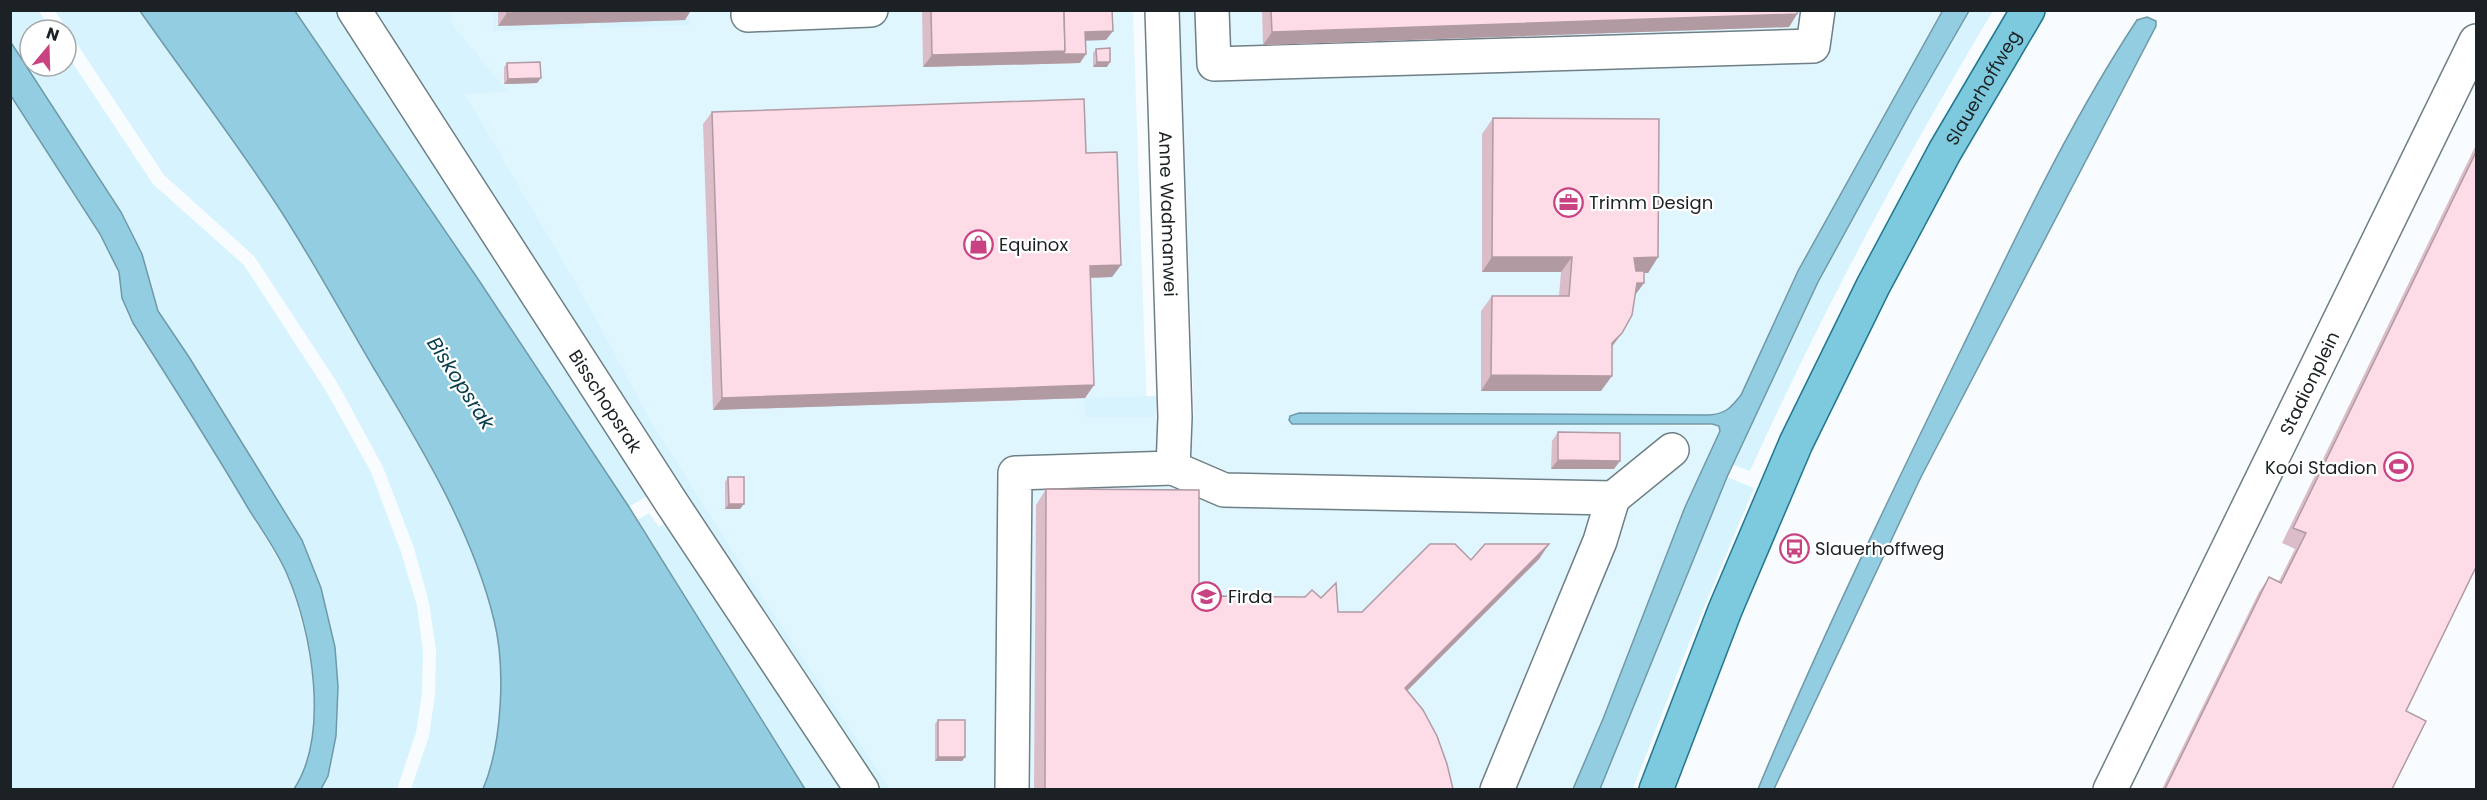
<svg xmlns="http://www.w3.org/2000/svg" width="2487" height="800" font-family="Poppins,sans-serif">
  <style>
    .built { fill: #e0f6fe }
    .green { fill: #d7f4fe }
    .water { fill: #93cde1; stroke: #6f99a8; stroke-width: 1.5 }
    .lines { fill: none; stroke-linecap: round; stroke-linejoin: round }
    .minor-casing { stroke: #6e7f85; stroke-width: 36 }
    .major-casing { stroke: #22778f; stroke-width: 36 }
    .minor { stroke: #fff; stroke-width: 33 }
    .major { stroke: #7dcadf; stroke-width: 33 }
    .wall { fill: #dabdc8 }
    .shaded-wall { fill: #b19aa2 }
    .building { fill: #fddce8; stroke: #b19aa2; stroke-width: 1.5 }
    .labels { text-anchor: middle; dominant-baseline: central; stroke-width: 4.5; stroke-linejoin: round; paint-order: stroke }
    .street-label { font-size: 18px; fill: #1b2124; stroke: #fff }
    .poi-label { font-size: 18px; fill: #1b2124; stroke: #fff; text-anchor: start }
    .water-label { font-size: 20px; font-style: italic; fill: #083d4b; stroke: #fff }
  </style>
  <rect width="100%" height="100%" fill="#f9fcfe"/>
  <path class="built" d="M411,11H1133L1147,416L1194,417L1180,11H1943L1798,271L1741,395L1731,409L1721,414L1709,415L1299,413L1290,416L1289,420L1719,426L1720,431L1685,507L1603,719L1573,790L891,789L739,560L649,417L595,316Z"/>
  <g class="green">
    <path d="M11,11H39L51,30H30V66H66V53L153,184L244,265L326,391L371,472L401,552L417,606L423,650L422,693L416,733L397,789H321L328,776L321,588L302,540L189,357L158,311L150,286L121,212L11,41Z"/>
    <path d="M55,11H140C184,73 231,135 273,199C309,253 340,311 373,367C420,446 472,530 494,620C506,668 502,744 483,789H411L429,736L435,694L436,650L429,603L414,548L383,467L338,384L254,256L164,175Z"/>
    <path d="M295,11H341L649,495L629,507L478,279Z"/>
    <path d="M368,11H452L453,25L508,92L465,94L595,316L649,417L739,560L891,789H876Z"/>
    <path d="M493,11H497L498,27L583,23L584,28L493,31Z"/>
    <path d="M685,11H690V25L600,28V23L685,20Z"/>
    <path d="M1969,11H1993C1904,159 1822,312 1750,471L1733,465L1818,282L1912,110Z"/>
    <path d="M10,96L100,234L119,272L122,298L287,574C308,636 333,729 294,789H11Z"/>
    <path d="M1157,396L1156,417H1085L1084,398Z"/>
    <path d="M1727,477L1754,488L1690,641L1633,789L1600,790Z"/>
    <path d="M649,513L659,527L668,521L848,789H805L637,520Z"/>
  </g>
  <g class="water">
    <path d="M1943,10L1969,11L1912,110L1818,282L1727,477L1600,789H1573L1603,719L1685,507L1720,431L1719,426L1712,424H1292L1289,420L1290,416L1299,413L1709,415C1725,414 1731,408 1741,395L1798,271Z"/>
    <path d="M140,11H295L478,279L629,507L805,789H483C502,744 506,668 494,620C472,530 420,445 373,367C340,311 309,253 273,199C231,135 184,74 140,11Z"/>
    <path d="M2147,17L2156,21V26L1921,477L1774,789H1758C1820,640 1891,494 1962,348C2016,237 2069,123 2137,20Z"/>
    <path d="M10,41L121,212L142,254L158,311L189,357L302,540L321,588L335,647L338,687L336,736L328,776L321,789H294C330,734 312,632 287,574C277,551 261,529 248,508C211,445 172,384 133,323L122,298L119,272L100,234L11,96Z"/>
  </g>
  <g class="lines">
    <defs>
      <g id="minor">
        <path id="s1" d="M354,10L671,502L862,790"/>
        <path id="s2" d="M1162,10L1175,417L1173,468L1224,490L1613,498L1672,450"/>
        <path d="M1212,10L1214,64L1813,46L1818,10"/>
        <path d="M748,15L871,10"/>
        <path d="M1012,790L1015,473L1173,468"/>
        <path d="M1497,790L1600,541L1613,498"/>
        <path id="s3" d="M2110,790L2476,41"/>
      </g>
      <g id="major">
        <path id="s4" d="M1656,790L1725,610L1796,443L1873,286L1945,151L2028,10"/>
      </g>
    </defs>
    <use href="#minor" class="minor-casing"/>
    <use href="#major" class="major-casing"/>
    <use href="#minor" class="minor"/>
    <use href="#major" class="major"/>
  </g>
  <g class="wall">
    <path d="M498,10H691L685,20L498,26Z"/>
    <path d="M922,10H1112L1106,40H1085L1080,63L923,67Z"/>
    <path d="M1262,10H1797V14L1789,27L1263,45Z"/>
    <path d="M1096,49L1107,67H1093V53Z"/>
    <path d="M507,63L541,78L537,83L504,84V67Z"/>
    <path d="M712,112L1086,153L1121,265L1112,277L1090,278L1094,385L1085,398L713,410L703,124Z"/>
    <path d="M1493,118L1658,257L1648,273H1644L1635,295L1612,347L1601,391H1481V311L1492,296H1559L1561,272H1482V134Z"/>
    <path d="M2476,145V570L2475,569L2406,711L2392,789H2162L2259,592L2269,577L2279,581L2295,549L2282,543Z"/>
    <path d="M1558,432L1614,469H1551L1552,441Z"/>
    <path d="M728,477L740,509H725V482Z"/>
    <path d="M1046,489L1199,600H1207L1211,596L1338,612H1362L1471,560L1549,544L1539,559L1407,690L1453,789H1034L1036,505Z"/>
    <path d="M938,720L965,757L962,761H935V724Z"/>
  </g>
  <g class="shaded-wall">
    <path d="M592,10H691L685,20L498,26L507,13Z"/>
    <path d="M1797,14L1789,27L1263,45L1272,32Z"/>
    <path d="M1113,31L1106,40L1079,41L1085,32Z"/>
    <path d="M1065,51L1086,54L1080,63L923,67L932,55Z"/>
    <path d="M1097,62H1110L1107,67H1093Z"/>
    <path d="M541,78L537,83L504,84L508,79Z"/>
    <path d="M1492,257H1572L1561,272H1482Z"/>
    <path d="M1658,257L1648,273H1623L1634,258Z"/>
    <path d="M1121,265L1112,277L1081,278L1090,266Z"/>
    <path d="M1637,283H1644L1633,298Z"/>
    <path d="M1622,333L1611,348L1612,343Z"/>
    <path d="M1491,375L1612,376L1601,391H1481Z"/>
    <path d="M1094,385L1085,398L713,410L722,398Z"/>
    <path d="M1558,460L1620,461L1614,469H1551Z"/>
    <path d="M729,504H744L740,509H725Z"/>
    <path d="M1549,544L1539,559L1395,703L1405,688Z"/>
    <path d="M938,757H965L962,761H935Z"/>
  </g>
  <g class="building">
    <path d="M507,10H592L507,13Z"/>
    <path d="M931,10H1064L1065,51L932,55Z"/>
    <path d="M1064,10H1112L1113,31L1085,32L1086,54H1063L1065,51Z"/>
    <path d="M1271,10H1797V14L1272,32Z"/>
    <path d="M1110,48V62H1097L1096,49Z"/>
    <path d="M540,62L541,78L508,79L507,63Z"/>
    <path d="M1084,99L1086,153L1117,152L1121,265L1090,266L1094,385L722,398L712,112Z"/>
    <path d="M1493,118L1659,119L1658,257L1634,258L1636,271H1644V283H1637L1632,315L1622,333L1612,343V376L1491,375L1492,296H1569L1572,257H1492Z"/>
    <path d="M2476,152V567L2406,711L2426,721L2392,789H2165L2269,577L2281,583L2306,533L2293,528Z"/>
    <path d="M1558,432L1620,433V461L1558,460Z"/>
    <path d="M728,477H744V504H729Z"/>
    <path d="M1046,489L1199,490V600H1211V596L1305,597L1312,590L1321,598L1336,583L1338,612H1362L1430,544H1455L1471,560L1485,544H1549L1405,688L1423,710L1437,736L1447,764L1453,789H1045Z"/>
    <rect x="938" y="720" width="27" height="37"/>
  </g>
  <defs>
    <symbol id="office-ring" viewBox="-11 -11 22 22"><circle r="9.5" fill="#fff" stroke="#c94282" stroke-width="1.5"/><path d="M-6-3h4V-5.5h4V-3h4V5H-6ZM-1-4.5V-3h2v-1.5ZM-6 0V1H6V0Z" fill="#c94282"/></symbol>
    <symbol id="shop-ring" viewBox="-11 -11 22 22"><circle r="9.5" fill="#fff" stroke="#c94282" stroke-width="1.5"/><path d="M-5-2.5h2.3a2.7 3.5 0 0 1 5.4 0H5L5.5 6h-11ZM-1.5-2.5h3a1.5 2.3 0 0 0-3 0Z" fill="#c94282"/></symbol>
    <symbol id="stadium-ring" viewBox="-11 -11 22 22"><circle r="9.5" fill="#fff" stroke="#c94282" stroke-width="1.5"/><path d="M0-5a6.5 5 0 1 0 0 10a6.5 5 0 1 0 0-10ZM-3.5-1.8h7v3.6h-7Z" fill="#c94282"/></symbol>
    <symbol id="bus-ring" viewBox="-11 -11 22 22"><circle r="9.5" fill="#fff" stroke="#c94282" stroke-width="1.5"/><path d="M-5-6H5V4H4V6H2V4H-2V6H-4V4H-5ZM-3.5-4V0h7V-4ZM-3.5 1.2v1.5H-2V1.2ZM2 1.2v1.5H3.5V1.2Z" fill="#c94282"/></symbol>
    <symbol id="university-ring" viewBox="-11 -11 22 22"><circle r="9.5" fill="#fff" stroke="#c94282" stroke-width="1.5"/><path d="M0-5L7-2L0 1L-7-2ZM-4 1L0 2.5L4 1V4Q0 6-4 4Z" fill="#c94282"/></symbol>
  </defs>
  <g fill-rule="evenodd">
    <use href="#office-ring" x="1552" y="186" width="33" height="33"/>
    <use href="#shop-ring" x="962" y="228" width="33" height="33"/>
    <use href="#stadium-ring" x="2382" y="450" width="33" height="33"/>
    <use href="#bus-ring" x="1778" y="532" width="33" height="33"/>
    <use href="#university-ring" x="1190" y="580" width="33" height="33"/>
  </g>
  <g class="labels">
    <g class="street-label">
      <text stroke="none"><textPath href="#s4" startOffset="776">Slauerhoffweg</textPath></text>
      <text stroke="none"><textPath href="#s2" startOffset="204">Anne Wadmanwei</textPath></text>
      <text stroke="none"><textPath href="#s3" startOffset="453">Stadionplein</textPath></text>
      <text stroke="none"><textPath href="#s1" startOffset="465">Bisschopsrak</textPath></text>
    </g>
    <g class="poi-label">
      <text x="1589" y="202">Trimm Design</text>
      <text x="999" y="244">Equinox</text>
      <text x="2377" y="467" text-anchor="end">Kooi Stadion</text>
      <text x="1815" y="548">Slauerhoffweg</text>
      <text x="1228" y="596">Firda</text>
    </g>
    <g class="water-label">
      <text transform="translate(461 383) rotate(57)">Biskopsrak</text>
    </g>
  </g>
  <rect width="2487" height="800" fill="none" stroke="#1b2124" stroke-width="24"/>
  <g transform="translate(48 48) rotate(19)"><circle r="28" fill="#ffffff" stroke="#a4a6a7" stroke-width="1.5"/>
  <path d="M0-4.5L10 22L0 15L-10 22Z" fill="#c94282"/>
  <text y="-9" font-size="16" font-weight="bold" text-anchor="middle" fill="#1b2124">N</text>
  </g>
</svg>
